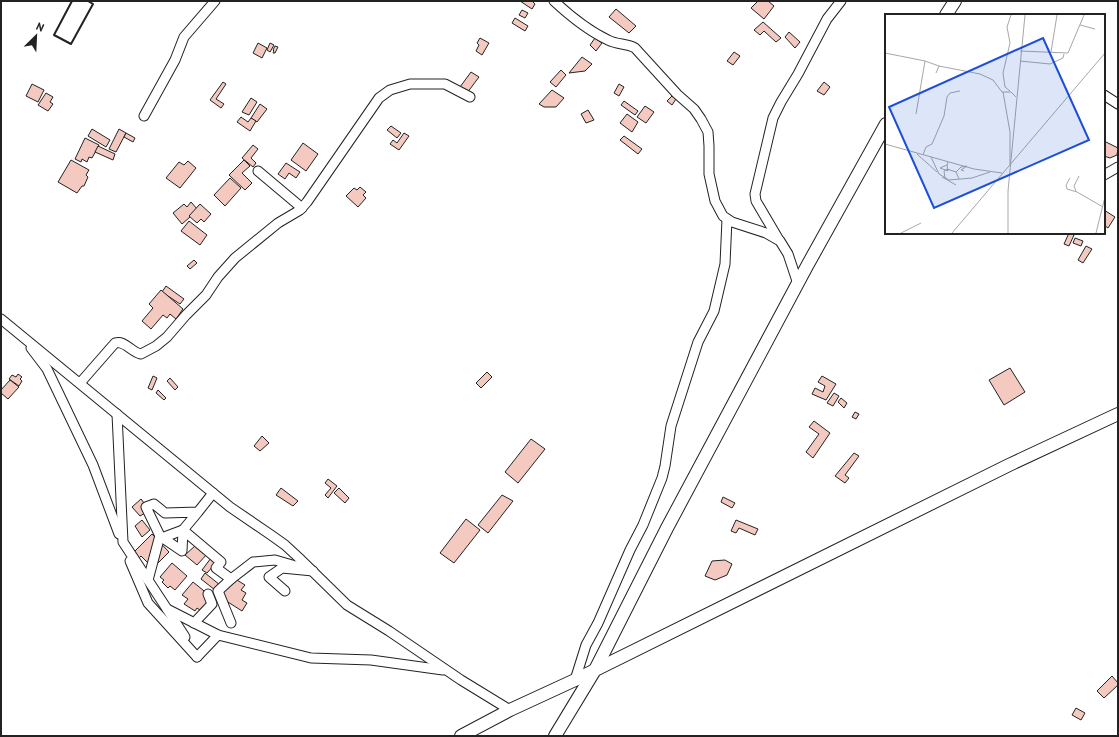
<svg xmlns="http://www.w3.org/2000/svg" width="1119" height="737" font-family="'PT Sans',sans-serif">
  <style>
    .building { fill: #f3c9c0; stroke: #222 }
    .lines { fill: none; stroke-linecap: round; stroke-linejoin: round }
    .street-casing { stroke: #222; stroke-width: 11 }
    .secondary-casing { stroke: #222; stroke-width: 14 }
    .street { stroke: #fff; stroke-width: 9 }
    .secondary { stroke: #fff; stroke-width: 12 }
    .wall { stroke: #222; stroke-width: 2 }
    .inset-road { fill: none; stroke: #a7a7a7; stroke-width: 1 }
    .view { fill: #1d4ed8; fill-opacity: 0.15; stroke: #1d4ed8; stroke-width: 2 }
    .inset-edge { fill: none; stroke: #222; stroke-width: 2 }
  </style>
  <rect width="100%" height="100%" fill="#fff"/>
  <g class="building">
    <path d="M520,1H532L535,4L532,9Z"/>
    <path d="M758,1H768L774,6L764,19L751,8Z"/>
    <path d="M616,9L636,26L629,33L609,17Z"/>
    <path d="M522,10L528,13L525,18L519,15Z"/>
    <path d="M515,18L528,26L525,31L512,23Z"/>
    <path d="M763,22L781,38L776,42L764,31L760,35L754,30Z"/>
    <path d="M789,32L800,42L795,48L785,37Z"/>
    <path d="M480,38L489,43L482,55L476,51L479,45L477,43Z"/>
    <path d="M595,38L602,43L596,51L590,45Z"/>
    <path d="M258,43L267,48L262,58L253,53Z"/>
    <path d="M270,43L274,45L270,52L267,50Z"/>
    <path d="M275,46L278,47L275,53H273L274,51L273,50Z"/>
    <path d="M734,52L740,56L733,65L727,61Z"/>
    <path d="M582,57L592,64L585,71L569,73Z"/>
    <path d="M561,70L566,75L556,87L550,82Z"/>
    <path d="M471,72L479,77L467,93L460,87Z"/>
    <path d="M223,82L226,84L216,99L224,104L221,108L210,100Z"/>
    <path d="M824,82L830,87L824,95L817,91Z"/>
    <path d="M32,84L44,90L38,102L26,96Z"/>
    <path d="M619,84L624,87L619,96L614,93Z"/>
    <path d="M552,90L564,98L556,107H544L539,104Z"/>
    <path d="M46,93L53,97L50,102L53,104L48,111L38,105Z"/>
    <path d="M672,96L676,99L672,105L667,101Z"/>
    <path d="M251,98L257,102L249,115L242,112Z"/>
    <path d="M624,101L638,111L635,115L621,105Z"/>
    <path d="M260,104L267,109L257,122L251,118Z"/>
    <path d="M645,106L654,112L646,123L637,117Z"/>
    <path d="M588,110L594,120L586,123L581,114Z"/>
    <path d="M627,114L638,122L632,132L620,123Z"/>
    <path d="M241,117L248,122L251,118L256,121L250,131L237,122Z"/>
    <path d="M391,126L401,133L397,138L387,130Z"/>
    <path d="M92,129L110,140L106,147L88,136Z"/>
    <path d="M119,129L126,133L116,152L109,149Z"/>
    <path d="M126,133L135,138L133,142L124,137Z"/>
    <path d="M404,133L409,136L399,150L390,144L393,140L397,143Z"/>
    <path d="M624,136L642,149L638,154L620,140Z"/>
    <path d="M85,138L99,145L92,158L89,157L87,162L82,159L81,162L75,159Z"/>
    <path d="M1104,141L1118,148L1117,155L1110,158L1104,156L1105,152L1104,151Z"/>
    <path d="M303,143L318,154L306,171L291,160Z"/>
    <path d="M253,145L258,149L251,158L256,163L253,167L242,158Z"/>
    <path d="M98,146L115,154L113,160L95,152Z"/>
    <path d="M71,160L89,170L86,175L88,177L84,186H82L77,193L58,182Z"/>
    <path d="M244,160L250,166L242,173L252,183L245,190L229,175Z"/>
    <path d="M188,161L196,168L180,188L166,178L179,162L184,165Z"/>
    <path d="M286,163L300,172L296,178L289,173L285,179L278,174Z"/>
    <path d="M230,178L241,188L225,206L214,195Z"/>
    <path d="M360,187L366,192L363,195L366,198L358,207L346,196L354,188L357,190Z"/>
    <path d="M191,202L198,210L182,224L173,213L184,204L187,207Z"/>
    <path d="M200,204L211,214L204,222L201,219L197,223L189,216Z"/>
    <path d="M1104,210L1115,217L1108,228L1104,225Z"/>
    <path d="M189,221L207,235L200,245L181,231Z"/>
    <path d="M1069,233L1074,235L1069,246L1064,244Z"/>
    <path d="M1075,238L1083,241L1081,246L1073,243Z"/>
    <path d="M1086,246L1092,249L1083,263L1078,260Z"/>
    <path d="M194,260L197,263L190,269L187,266Z"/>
    <path d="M166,286L184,299L180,304L162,292Z"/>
    <path d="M161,290L183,309L176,319L170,314L167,318L163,315L151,329L142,321L153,308L149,304Z"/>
    <path d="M1010,368L1025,392L1004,405L989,380Z"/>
    <path d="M487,372L492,377L481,388L476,383Z"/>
    <path d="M18,374L22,377L20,379L22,381L19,386L9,379L12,375L16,377Z"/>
    <path d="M153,376L157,378L152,390L148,388Z"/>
    <path d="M822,376L836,384L826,400L812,394L815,388L823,392L825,386L818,382Z"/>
    <path d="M170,378L178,387L175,390L167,381Z"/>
    <path d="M10,380L19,387L8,399L1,393V390Z"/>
    <path d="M158,390L166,398L164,400L156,393Z"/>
    <path d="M834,393L839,396L833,406L827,403Z"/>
    <path d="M841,398L847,403L844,408L838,402Z"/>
    <path d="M855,412L859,414L856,419L852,417Z"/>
    <path d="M814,421L830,433L813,458L806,452L819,434L809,427Z"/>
    <path d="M262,436L269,443L260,451L254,446Z"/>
    <path d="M531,439L545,449L518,483L505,472Z"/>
    <path d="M854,453L859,456L845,475L849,478L845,483L835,476Z"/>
    <path d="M328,479L337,486L328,498L325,495L331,488L325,483Z"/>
    <path d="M281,488L298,501L293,506L276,495Z"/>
    <path d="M339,488L349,498L345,503L334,493Z"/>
    <path d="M502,495L513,501L488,533L478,525Z"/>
    <path d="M723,497L735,503L732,508L721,502Z"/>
    <path d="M141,499L144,503L141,506L145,513L140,516L132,507Z"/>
    <path d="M466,519L480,530L454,563L440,553Z"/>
    <path d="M142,520L150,530L142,537L135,526Z"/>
    <path d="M736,520L758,529L755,535L739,528L736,533L731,531Z"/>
    <path d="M152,534L169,552L153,568L141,556L134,563L131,555Z"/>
    <path d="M196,545L208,553L197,565L185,555Z"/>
    <path d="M211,558L216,563L207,573L202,570Z"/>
    <path d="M725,560L732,564L727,575L715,580L705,576L712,561Z"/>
    <path d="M172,563L187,576L175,590L170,586L168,588L162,582L164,580L160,577Z"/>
    <path d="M205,573L220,585L215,590L201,579Z"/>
    <path d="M232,577L245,585L241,590L246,593L242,600L247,603L242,611L220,597Z"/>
    <path d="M193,582L214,599L204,613L197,608L195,611L184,604L188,599L182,595Z"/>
    <path d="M1112,676L1118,683V685L1104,698L1097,691Z"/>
    <path d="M1076,708L1085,713L1081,720L1072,715Z"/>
  </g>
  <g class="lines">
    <defs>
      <g id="street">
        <path d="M554,1C569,15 589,31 608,40C617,45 627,43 635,48L677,94L694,109L701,119L708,132L709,146V174L715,201L723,216L732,222L766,233L780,241L788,254L798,284"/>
        <path d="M1104,95L1118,104"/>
        <path d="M144,116L175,60L184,37L215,1"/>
        <path d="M258,171L302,208"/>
        <path d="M1104,175L1118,167"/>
        <path d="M779,240L756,201L755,194L773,118L781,102L798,74L827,19L841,1"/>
        <path d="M1,319L230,507L271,535L285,545L298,557L347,605L389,631L461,680L510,710"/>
        <path d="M31,348L47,369L93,465L119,534"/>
        <path d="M80,383L115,343C125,340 131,352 141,354L156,346L167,337L186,315L206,295L218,277L235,258L278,223L300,210L307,202L379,98L390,90L410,84H445L470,97"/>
        <path d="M117,414L123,542L167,609L218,635L311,658L371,660L443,670"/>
        <path d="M198,512L183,530L182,551L160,536L146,507L154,504L165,513L198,512L213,493"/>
        <path d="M130,561L148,603L197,657"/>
        <path d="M148,580L159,539L183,530L221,562L216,568L231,579"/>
        <path d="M167,609L185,637"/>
        <path d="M194,623L212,604L208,594"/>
        <path d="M231,623L218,591L231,579L253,562L275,560L313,571L282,568L269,577L285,591"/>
        <path d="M197,657L218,635"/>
        <path d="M575,680L586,645L598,623L630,550L643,525L662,478L665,466L671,426L698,342L714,311L725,264L727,219"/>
      </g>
      <g id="secondary">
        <path d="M946,15L955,1"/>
        <path d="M461,736L510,710L575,680L1009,465L1118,414"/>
        <path d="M555,736L595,670L667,528L807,266L886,124"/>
      </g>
    </defs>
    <use href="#street" class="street-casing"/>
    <use href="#secondary" class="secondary-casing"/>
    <use href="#street" class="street"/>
    <use href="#secondary" class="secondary"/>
    <path class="wall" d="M72,1L54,35L71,44L93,4L88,1"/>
  </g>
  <g transform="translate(885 14)">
    <rect width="220" height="220" fill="#fff"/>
    <path class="inset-road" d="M195,11L210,15M135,37L183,39L199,1M166,38L172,1M0,39L40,47L54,52L51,59M135,47L165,50L178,44L179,40M54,52L95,60L108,66L117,78H126L131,83M125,77L120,73L118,59L125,29L122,13L126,1M118,78L125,118V151M31,100L40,47M0,130L89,155L117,159M32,140L52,158M38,141L41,133L47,130L59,102L62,83L65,79L75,77M46,143L54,160L64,166L87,164L105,158M62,151L63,157L55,154L62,151L63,148M71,158L76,153L82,152L76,156L79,157M57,163L71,171M60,164L59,157L62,155L71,158L74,165M185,164L181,171L182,175L192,178L218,193M191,177L189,172L194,162M16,219L36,209M67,219L220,39M123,219V177L140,1M211,219L220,183"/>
    <path class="view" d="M158,24L204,126L49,194L4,93Z"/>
    <rect width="220" height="220" class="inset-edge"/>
  </g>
  <rect width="1119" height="737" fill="none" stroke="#222222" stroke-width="4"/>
  <g transform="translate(36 36) rotate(24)" stroke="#ffffff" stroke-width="3" paint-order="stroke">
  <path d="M0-3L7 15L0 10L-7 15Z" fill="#222222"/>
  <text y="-6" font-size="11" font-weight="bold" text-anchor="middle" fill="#222222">N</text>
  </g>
</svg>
